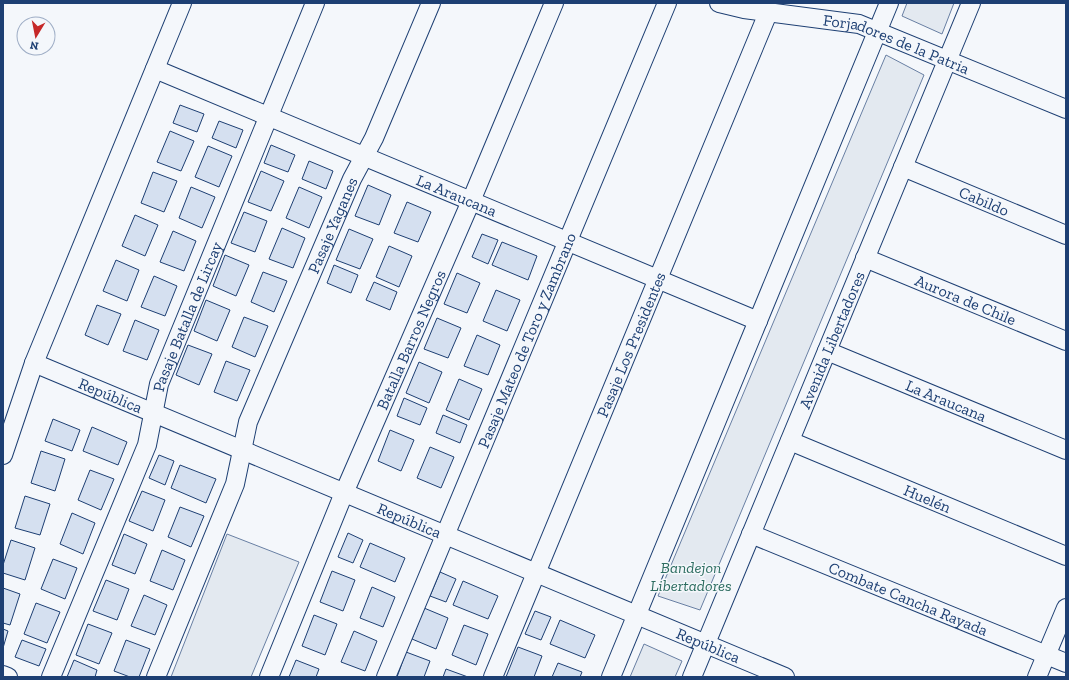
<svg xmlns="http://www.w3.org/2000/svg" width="1069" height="680" font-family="'Zilla Slab',serif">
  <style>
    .green { fill: #e3e9f0; stroke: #687fa3 }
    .building { fill: #d5e0f0; stroke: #1d3f73 }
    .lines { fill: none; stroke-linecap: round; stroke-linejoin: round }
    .minor-casing { stroke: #1d3f73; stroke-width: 20 }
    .minor { stroke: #f4f7fb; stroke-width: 18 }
    .labels { text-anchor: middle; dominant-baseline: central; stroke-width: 3; stroke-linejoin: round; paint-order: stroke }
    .street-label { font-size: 16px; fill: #1d3f73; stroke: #f4f7fb }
    .park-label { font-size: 16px; font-style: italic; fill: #2c6c60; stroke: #f4f7fb }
  </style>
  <rect width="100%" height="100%" fill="#f4f7fb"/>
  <g class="green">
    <path d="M907,3H954L942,34L902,16Z"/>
    <path d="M886,55L924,75L700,610L658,596Z"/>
    <path d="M227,534L299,562L251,677H171Z"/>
    <path d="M644,644L682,661L675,677H630Z"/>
  </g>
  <g class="building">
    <path d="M180,105L204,114L197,132L173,123Z"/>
    <path d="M219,121L243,130L236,148L212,138Z"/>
    <path d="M170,131L194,141L181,171L157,162Z"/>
    <path d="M271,145L295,155L288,172L264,163Z"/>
    <path d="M208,146L232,156L219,187L195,177Z"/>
    <path d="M309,161L333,171L326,189L302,179Z"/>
    <path d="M261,171L284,181L271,211L248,202Z"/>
    <path d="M153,172L177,181L164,212L141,203Z"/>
    <path d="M368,185L391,195L379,225L355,216Z"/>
    <path d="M191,187L215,197L202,228L179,218Z"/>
    <path d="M299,187L322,197L309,228L286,218Z"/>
    <path d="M407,202L431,212L418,242L394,233Z"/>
    <path d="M244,212L267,221L255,252L231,243Z"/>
    <path d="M135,215L158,225L145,256L122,246Z"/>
    <path d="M282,228L305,238L293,268L269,259Z"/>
    <path d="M349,229L373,239L360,269L336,260Z"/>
    <path d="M173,231L196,241L184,271L160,262Z"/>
    <path d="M482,234L498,240L488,264L472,257Z"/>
    <path d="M502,242L537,256L528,280L492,265Z"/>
    <path d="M389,246L412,256L399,287L376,277Z"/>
    <path d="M225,255L249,265L236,296L213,286Z"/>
    <path d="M116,260L139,270L127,301L103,291Z"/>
    <path d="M334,265L358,275L351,293L327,283Z"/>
    <path d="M263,272L287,281L274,312L251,302Z"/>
    <path d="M457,273L480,283L467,313L444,304Z"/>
    <path d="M154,276L177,286L165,316L141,307Z"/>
    <path d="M374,282L397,292L390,310L366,300Z"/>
    <path d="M496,290L520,300L507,331L483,321Z"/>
    <path d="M206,300L230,310L217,341L194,331Z"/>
    <path d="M97,305L121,314L108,345L85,335Z"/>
    <path d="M244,317L268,326L255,357L232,347Z"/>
    <path d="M437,318L461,328L448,358L424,349Z"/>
    <path d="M135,320L159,330L147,360L123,351Z"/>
    <path d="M477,335L500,345L488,375L464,366Z"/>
    <path d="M188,345L212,354L199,385L176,375Z"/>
    <path d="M226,361L250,370L237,401L214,392Z"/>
    <path d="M419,362L442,372L429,403L406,393Z"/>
    <path d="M459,379L482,389L469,420L446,410Z"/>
    <path d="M404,398L427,408L420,425L397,416Z"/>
    <path d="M443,415L467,425L460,443L436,433Z"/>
    <path d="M53,419L80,430L72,451L45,441Z"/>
    <path d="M92,427L127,442L118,465L83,451Z"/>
    <path d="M390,430L414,440L401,471L378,461Z"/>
    <path d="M430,447L454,457L441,488L417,478Z"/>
    <path d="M41,451L65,459L55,491L31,483Z"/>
    <path d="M159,455L174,461L165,485L149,478Z"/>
    <path d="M180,465L216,479L206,503L171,488Z"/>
    <path d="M90,470L114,479L101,510L78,500Z"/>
    <path d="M142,491L165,500L153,531L129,521Z"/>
    <path d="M25,496L50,504L40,535L15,528Z"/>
    <path d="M180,507L204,516L191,547L168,537Z"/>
    <path d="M72,513L95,523L83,554L60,544Z"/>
    <path d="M348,533L363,540L353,563L338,557Z"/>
    <path d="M124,534L147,544L135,574L112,565Z"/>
    <path d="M11,540L35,548L25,580L3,573V565Z"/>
    <path d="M370,543L405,558L395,582L360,567Z"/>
    <path d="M162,550L185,560L173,590L150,581Z"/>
    <path d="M53,559L77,568L65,599L41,589Z"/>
    <path d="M332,571L355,580L343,611L320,602Z"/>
    <path d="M440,572L456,579L446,602L430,596Z"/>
    <path d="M106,580L129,589L117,620L93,611Z"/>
    <path d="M463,581L498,596L488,619L453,605Z"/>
    <path d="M372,587L395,597L383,627L360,618Z"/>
    <path d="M3,588L20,594L10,625L3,623Z"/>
    <path d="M144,595L167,605L155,635L131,626Z"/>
    <path d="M36,603L60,612L47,643L24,634Z"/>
    <path d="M424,608L448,618L436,649L412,639Z"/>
    <path d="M535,611L551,617L541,640L525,634Z"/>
    <path d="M314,615L337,624L325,655L302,646Z"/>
    <path d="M560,620L595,635L585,658L550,644Z"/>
    <path d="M88,624L112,633L99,664L76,655Z"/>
    <path d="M464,625L488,634L476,665L452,655Z"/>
    <path d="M3,629L8,631L3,648Z"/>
    <path d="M354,631L377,641L365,671L341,662Z"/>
    <path d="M22,640L46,649L39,666L15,657Z"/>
    <path d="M126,640L150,649L139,677H130L114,671Z"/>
    <path d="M518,647L542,656L534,677H506Z"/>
    <path d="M406,652L430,661L424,677H397Z"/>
    <path d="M74,660L97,670L95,677H67Z"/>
    <path d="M296,660L319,669L316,677H289Z"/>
    <path d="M558,663L582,672L580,677H552Z"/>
    <path d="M446,669L468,677H443Z"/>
  </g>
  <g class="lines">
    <defs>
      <g id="minor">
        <path id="s1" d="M719,3L744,9L859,24L1066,109"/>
        <path id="s2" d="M155,69L758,321"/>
        <path id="s3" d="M903,167L1066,235"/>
        <path id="s4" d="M865,258L1066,341"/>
        <path id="s5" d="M827,351L1066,450"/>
        <path id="s6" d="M34,363L785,677"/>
        <path id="s7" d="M790,441L1066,556"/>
        <path d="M3,455L34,363L182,3"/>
        <path id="s8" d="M751,534L1066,663"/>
        <path d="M3,675L8,677"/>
        <path id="s9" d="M51,677L147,445L159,384L315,3"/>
        <path id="s10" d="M156,677L235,484L248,422L352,179L374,138L431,3"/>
        <path id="s11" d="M269,677L344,493L471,201L554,3"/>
        <path id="s12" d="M386,677L667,3"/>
        <path id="s13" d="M493,677L768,13"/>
        <path d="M611,677L889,3"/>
        <path id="s14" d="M692,677L971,3"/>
        <path d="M1037,677L1066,608"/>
      </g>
    </defs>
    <use href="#minor" class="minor-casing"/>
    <use href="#minor" class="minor"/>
  </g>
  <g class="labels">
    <g class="street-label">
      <text stroke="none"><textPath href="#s1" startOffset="183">Forjadores de la Patria</textPath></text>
      <text stroke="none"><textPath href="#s2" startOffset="327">La Araucana</textPath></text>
      <text stroke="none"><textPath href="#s3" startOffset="88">Cabildo</textPath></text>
      <text stroke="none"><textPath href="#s10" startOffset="486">Pasaje Yaganes</textPath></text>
      <text stroke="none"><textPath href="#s4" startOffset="109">Aurora de Chile</textPath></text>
      <text stroke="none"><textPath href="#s9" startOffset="386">Pasaje Batalla de Lircay</textPath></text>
      <text stroke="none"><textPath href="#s11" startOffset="366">Batalla Barros Negros</textPath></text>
      <text stroke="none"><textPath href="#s12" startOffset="365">Pasaje Mateo de Toro y Zambrano</textPath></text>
      <text stroke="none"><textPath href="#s14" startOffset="365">Avenida Libertadores</textPath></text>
      <text stroke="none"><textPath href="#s13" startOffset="360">Pasaje Los Presidentes</textPath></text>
      <text stroke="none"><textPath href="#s6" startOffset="83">República</textPath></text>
      <text stroke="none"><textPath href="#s5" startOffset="129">La Araucana</textPath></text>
      <text stroke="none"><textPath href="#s7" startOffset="149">Huelén</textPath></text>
      <text stroke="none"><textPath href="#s6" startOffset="407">República</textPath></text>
      <text stroke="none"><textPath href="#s8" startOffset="170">Combate Cancha Rayada</textPath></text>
      <text stroke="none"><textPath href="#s6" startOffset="731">República</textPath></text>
    </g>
    <g class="park-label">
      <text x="691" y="567">Bandejon<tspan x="691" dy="18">Libertadores</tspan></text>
    </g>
  </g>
  <rect width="1069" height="680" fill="none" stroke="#1d3f73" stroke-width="8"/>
  <g transform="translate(36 36) rotate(190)"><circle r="19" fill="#f4f7fb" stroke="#9eadc5"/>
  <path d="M0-3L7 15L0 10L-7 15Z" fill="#c62828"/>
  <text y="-6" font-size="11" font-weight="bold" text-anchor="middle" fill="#1d3f73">N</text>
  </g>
</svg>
